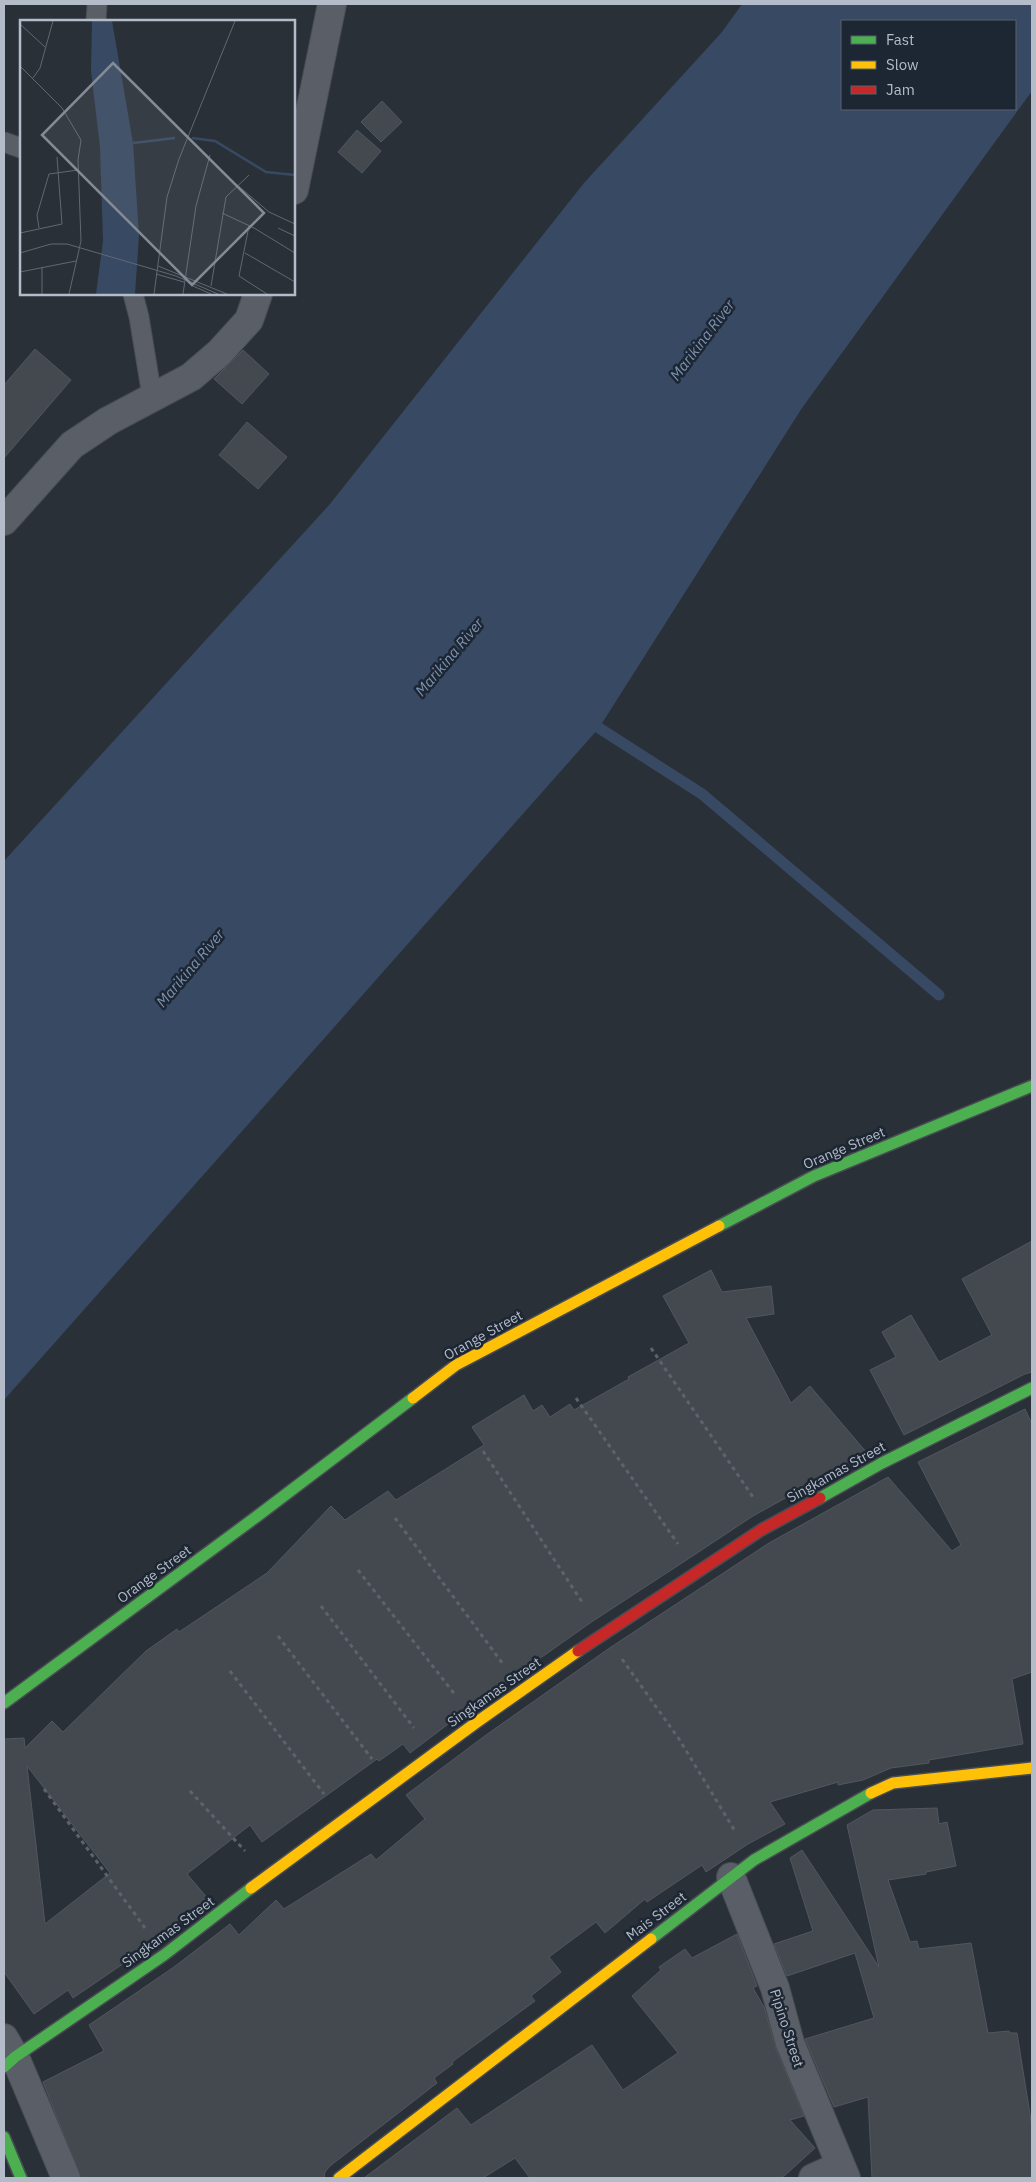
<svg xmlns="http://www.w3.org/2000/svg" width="1036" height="2182" font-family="'IBM Plex Sans',sans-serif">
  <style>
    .water { fill: #384963; fill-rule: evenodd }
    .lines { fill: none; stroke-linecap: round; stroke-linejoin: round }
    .stream { stroke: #384963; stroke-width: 11 }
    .building { fill: #444950; stroke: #52575f; fill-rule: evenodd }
    .lane-casing { stroke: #484c53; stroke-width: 21 }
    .street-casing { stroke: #484c53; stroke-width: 30 }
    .fast-casing { stroke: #484c53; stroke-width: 14 }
    .slow-casing { stroke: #484c53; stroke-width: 14 }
    .jam-casing { stroke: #484c53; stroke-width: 14 }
    .path { stroke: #5d636a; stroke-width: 3; stroke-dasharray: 4 4; stroke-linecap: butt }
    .lane { stroke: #5a5e66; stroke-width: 19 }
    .street { stroke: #5a5e66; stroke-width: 28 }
    .fast { stroke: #4caf50; stroke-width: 11 }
    .slow { stroke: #ffc107; stroke-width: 11 }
    .jam { stroke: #c62828; stroke-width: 11 }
    .labels { text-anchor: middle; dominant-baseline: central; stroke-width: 5; stroke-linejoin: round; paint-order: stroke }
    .street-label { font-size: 14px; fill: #b4bcc9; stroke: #1d2633 }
    .water-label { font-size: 15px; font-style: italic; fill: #7c92b1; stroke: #1d2633 }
    .inset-river { fill: none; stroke: #384963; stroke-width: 2.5 }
    .inset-road { fill: none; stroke: #616872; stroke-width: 1 }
    .view { fill: #848b96; fill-opacity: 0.15; stroke: #848b96; stroke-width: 2.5 }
    .inset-edge { fill: none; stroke: #b4bcc9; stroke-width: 2.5 }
  </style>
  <rect width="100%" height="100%" fill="#2a3038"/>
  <path class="water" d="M742,4H1032V91L802,408L599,728L4,1400V861L330,504L584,183L722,32ZM842,21H1015V109H842Z"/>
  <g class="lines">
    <path class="stream" d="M599,728L702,794L939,995"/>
  </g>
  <g class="building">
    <path d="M382,101L402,122L381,142L361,122Z"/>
    <path d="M357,130L381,151L362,173L338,152Z"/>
    <path d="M35,349L71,380L4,458V385Z"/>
    <path d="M243,350L269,374L242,404L214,379Z"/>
    <path d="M247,422L287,457L258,489L219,455Z"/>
    <path d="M1032,1241V1372L1025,1374L904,1435L870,1370L896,1357L882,1332L911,1315L939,1362L992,1335L962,1279Z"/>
    <path d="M711,1270L722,1292L771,1286L774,1314L746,1318L791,1403L810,1386L867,1453L753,1516L688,1559L593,1621L468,1709L410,1753L403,1744L379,1761L377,1759L262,1842L250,1825L187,1874L209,1900L155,1942L73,1998L68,1990L34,2014L4,1972V1739L24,1738L25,1748L52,1721L63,1732L146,1651L177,1629L179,1632L267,1573L331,1506L345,1520L388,1491L396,1500L484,1445L472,1427L524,1395L533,1411L542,1405L550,1417L570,1404L574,1410L629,1379L628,1377L689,1343L663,1296ZM27,1766L110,1873L45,1924Z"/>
    <path d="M1025,1409L1032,1424V1672L1012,1679L1023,1744L929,1760V1763L891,1768L863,1780L838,1785V1782L770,1802L785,1824L748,1844L706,1872L702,1865L647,1902L645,1899L605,1933L596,1922L549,1957L561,1972L531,1996L535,2001L452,2062L453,2064L434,2078L437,2083L330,2166L325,2172L324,2178H81L43,2082L104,2051L89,2025L174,1967L230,1924L239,1935L276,1900L284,1909L371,1854L376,1860L425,1819L406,1795L486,1735L611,1647L769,1543L888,1477L952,1551L961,1545L918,1462Z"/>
    <path d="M937,1808L939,1824L947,1822L956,1866L926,1872V1874L888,1880L910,1942L917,1941L919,1949L971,1943L988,2033L1009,2031L1010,2033H1017L1032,2127V2178H872L868,2097L834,2107L805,2039L874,2018L855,1953L787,1976L774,1944L813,1931L790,1858L802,1850L879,1967L847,1825L873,1810Z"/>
    <path d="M737,1934L757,1986L753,1988L764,2007L776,2049L804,2116L790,2120L815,2148L782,2178H530L515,2158L483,2178H364L457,2108L471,2125L592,2045L623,2090L678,2053L632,1996L661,1970L659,1967L685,1949L692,1958Z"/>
  </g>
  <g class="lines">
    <defs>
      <g id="lane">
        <path d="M96,21L97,4"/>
        <path d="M4,142L21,148"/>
        <path d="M133,294L139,317L152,396"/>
      </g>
      <g id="street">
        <path d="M294,190L332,4"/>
        <path d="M4,521L72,445L108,421L191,377L219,353L249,320L258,294"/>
        <path d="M731,1877L775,1988L790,2043L846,2178"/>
        <path d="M4,2038L15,2057L66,2178"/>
        <path d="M813,2178L840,2166"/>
      </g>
      <g id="fast">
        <path d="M719,1226L814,1176L1032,1086"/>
        <path d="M820,1498L882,1463L1032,1388"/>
        <path d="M4,1703L256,1517L413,1398"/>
        <path d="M651,1939L754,1860L871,1793"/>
        <path d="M4,2067L15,2057L164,1955L251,1888"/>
        <path d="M4,2137L21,2178"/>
      </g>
      <g id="slow">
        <path d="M413,1398L456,1365L719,1226"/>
        <path d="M871,1793L893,1783L1032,1768"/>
        <path d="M251,1888L477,1722L578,1651"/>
        <path d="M339,2178L651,1939"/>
      </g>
      <path id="jam" d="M578,1651L761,1530L820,1498"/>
    </defs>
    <use href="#lane" class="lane-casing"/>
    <use href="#street" class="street-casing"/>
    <use href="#fast" class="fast-casing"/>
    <use href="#slow" class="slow-casing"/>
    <use href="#jam" class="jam-casing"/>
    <g class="path">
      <path d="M651,1348L753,1497"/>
      <path d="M576,1398L678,1544"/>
      <path d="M483,1451L584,1605"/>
      <path d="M395,1518L503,1664"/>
      <path d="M358,1570L456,1696"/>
      <path d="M321,1606L414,1728"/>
      <path d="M278,1636L372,1759"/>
      <path d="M622,1659L679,1739L735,1831"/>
      <path d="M230,1671L324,1794"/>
      <path d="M44,1789L145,1928"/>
      <path d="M190,1791L245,1851"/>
    </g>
    <use href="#lane" class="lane"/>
    <use href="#street" class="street"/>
    <use href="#fast" class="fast"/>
    <use href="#slow" class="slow"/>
    <use href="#jam" class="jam"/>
  </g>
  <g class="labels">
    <g class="street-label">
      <text transform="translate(844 1148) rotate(-23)">Orange Street</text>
      <text transform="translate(483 1335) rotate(-29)">Orange Street</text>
      <text transform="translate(836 1472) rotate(-29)">Singkamas Street</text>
      <text transform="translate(154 1574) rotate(-36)">Orange Street</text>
      <text transform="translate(494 1692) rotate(-35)">Singkamas Street</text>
      <text transform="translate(656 1916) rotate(-37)">Mais Street</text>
      <text transform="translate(168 1932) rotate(-36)">Singkamas Street</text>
      <text transform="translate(787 2028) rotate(72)">Pipino Street</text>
    </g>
    <g class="water-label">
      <text transform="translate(702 340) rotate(-53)">Marikina River</text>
      <text transform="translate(449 657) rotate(-50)">Marikina River</text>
      <text transform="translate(190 968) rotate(-50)">Marikina River</text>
    </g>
  </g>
  <g transform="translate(20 20)">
    <rect width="275" height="275" fill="#2a3038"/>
    <path d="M72,1H92L113,123L119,216L115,274H76L83,221L80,127L71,51Z" fill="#384963"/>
    <path class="inset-river" d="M172,118L195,121L246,152L275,155M113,123L155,118"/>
    <path class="inset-road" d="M0,4L25,27M0,46L42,88L61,120L58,140L61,221L49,274M13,58L20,48L33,1M216,164L249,192L275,204M202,193L234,208L275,233M229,206L219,256L247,274M19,208L17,195L29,154L58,150M258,208L275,216M0,213L42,204L37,137M0,233L31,224H47L156,256L198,274M225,233L275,262M138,246L207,274M22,247V274M0,252L56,241M136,254L164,262M173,266L191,274M191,266L206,177L229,155M134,274L147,177L159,139L215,1M163,274L176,186L190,135"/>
    <path class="view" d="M93,43L244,193L172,265L22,115Z"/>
    <rect width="275" height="275" class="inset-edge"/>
  </g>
  <rect width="1036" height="2182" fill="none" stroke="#b4bcc9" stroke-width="10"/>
  <rect x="841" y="20" width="175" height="90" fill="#1d2633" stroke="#59626f"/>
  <rect x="851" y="36" width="25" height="8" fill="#4caf50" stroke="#59626f"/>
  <text x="886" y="45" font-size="15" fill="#b4bcc9">Fast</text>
  <rect x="851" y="61" width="25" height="8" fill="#ffc107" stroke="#59626f"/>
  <text x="886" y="70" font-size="15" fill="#b4bcc9">Slow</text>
  <rect x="851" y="86" width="25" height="8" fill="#c62828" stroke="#59626f"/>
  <text x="886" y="95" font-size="15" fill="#b4bcc9">Jam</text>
</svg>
